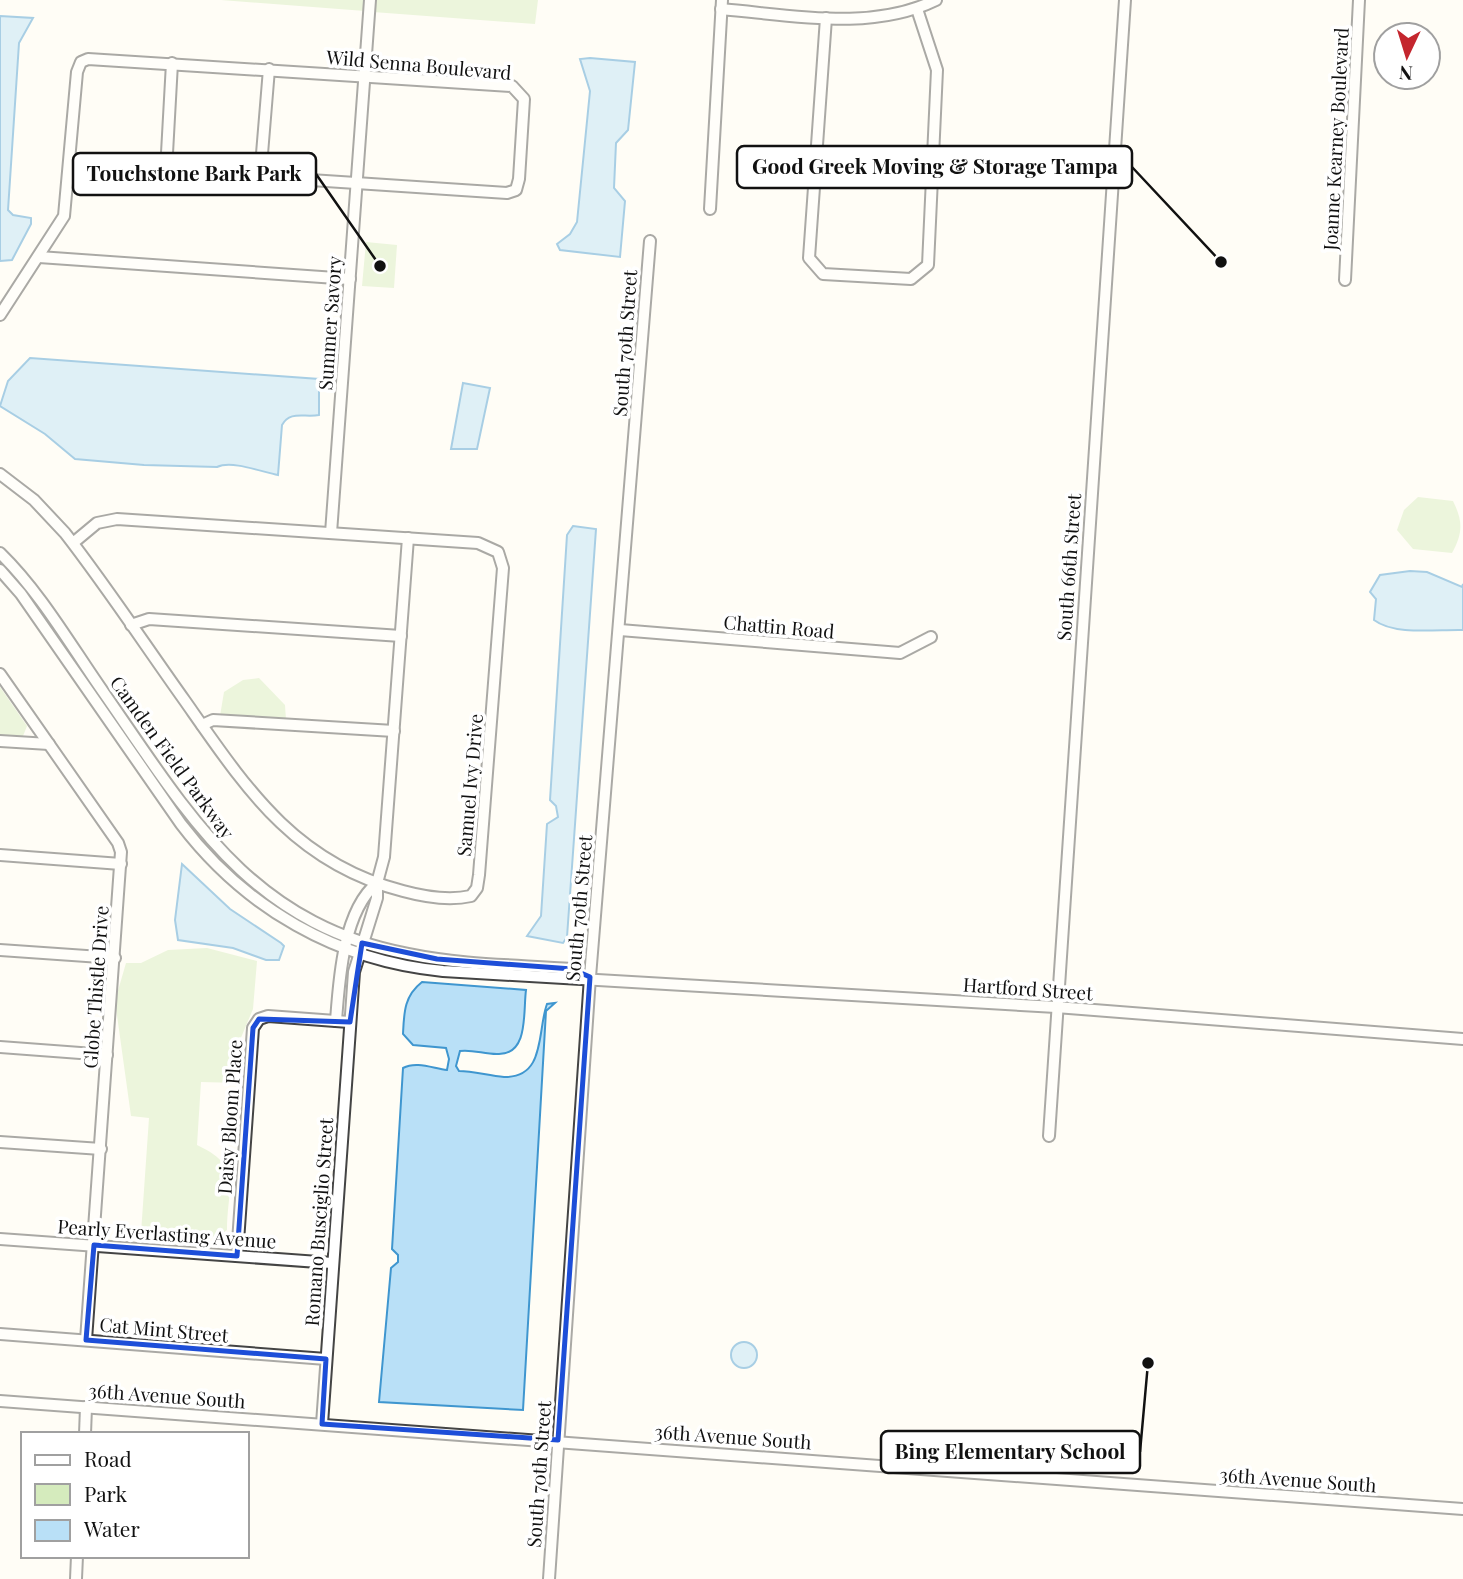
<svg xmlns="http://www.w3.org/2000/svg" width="1463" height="1579" font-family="'Playfair Display',serif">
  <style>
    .green { fill: #d5ebbd }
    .water { fill: #b9e0f7; stroke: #3f96cf; stroke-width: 2 }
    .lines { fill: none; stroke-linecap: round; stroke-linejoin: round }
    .minor-casing { stroke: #444; stroke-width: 14 }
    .minor { stroke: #fff; stroke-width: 10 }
    .marked { fill: none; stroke: #1d4ed8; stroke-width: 5; stroke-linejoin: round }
    .labels { text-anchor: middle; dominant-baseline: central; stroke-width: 7; stroke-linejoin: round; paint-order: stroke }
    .street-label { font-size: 19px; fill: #111; stroke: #fff }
    .leader { fill: none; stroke: #111; stroke-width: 2.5 }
    .callout-dot { fill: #111; stroke: #fff; stroke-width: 2.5 }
    .callout { fill: #fff; stroke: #111; stroke-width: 2.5 }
    .callout-label { font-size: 21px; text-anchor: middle; font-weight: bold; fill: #111 }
  </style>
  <rect width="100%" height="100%" fill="#fffdf5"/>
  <g class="green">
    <path d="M221,0H366L365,11Z"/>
    <path d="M374,0H538L535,24L373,12Z"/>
    <path d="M366,242L397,245L394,288L362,286Z"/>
    <path d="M1418,497L1453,501C1463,521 1463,533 1452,553L1413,549L1397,530L1404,510Z"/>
    <path d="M259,678L285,705L286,720L220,716L224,692L243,680Z"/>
    <path d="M0,687L27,726L23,736H0Z"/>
    <path d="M207,948L257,961L253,1009L240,1040V1083L201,1082L197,1145C244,1167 227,1186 227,1230L218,1237L141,1233L149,1118L131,1116L115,1001L126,963H141L168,950Z"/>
  </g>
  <g class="water">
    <path d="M0,16L33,18L19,43L8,210L13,215L31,218V224L12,260L0,261Z"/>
    <path d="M590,58L635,62L628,130L616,143L614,188L625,201L620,257L560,250L557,244L570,234L577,222L590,91L580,59Z"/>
    <path d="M30,358L319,379V415C305,418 290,410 282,425L278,475C262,472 232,460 217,467L144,465L75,459L45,434L0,406L8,381Z"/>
    <path d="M463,383L490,388L477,449H451Z"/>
    <path d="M573,526L596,529L567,937L563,943L527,936L541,916L547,824L558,817L556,806L550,800L567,535Z"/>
    <path d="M1410,571L1427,572L1462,587L1463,584V630C1439,629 1395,636 1374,620L1376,599L1370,592L1380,575Z"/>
    <path d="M182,864L230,909L281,943L284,946L279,960H266L233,948L178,940L175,920Z"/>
    <path d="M422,982L526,990C523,1011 529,1054 499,1054C486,1055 473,1049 460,1051L456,1066L459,1071C474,1071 489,1076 504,1077C546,1078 537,1031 547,1004L555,1003L546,1011L523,1410L379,1402L391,1268L398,1262V1255L392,1249L403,1068C416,1061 432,1068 447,1070L449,1059L446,1048L413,1045L403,1034C404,1013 404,996 422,982Z"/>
    <circle cx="744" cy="1355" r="13"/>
  </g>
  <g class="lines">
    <defs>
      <g id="minor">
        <path d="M721,9C792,15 870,32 936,0"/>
        <path d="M826,18L809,258L823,274L911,279L928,265L937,70L917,9"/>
        <path d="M166,171L172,63"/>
        <path d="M260,178L269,69"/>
        <path d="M710,209L722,0"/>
        <path d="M39,257L350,279"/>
        <path d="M1345,280L1359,0"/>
        <path d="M0,315L64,216L77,72L81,62L88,59L512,86L524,99L519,179L516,190L507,193L70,164"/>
        <path d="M0,474L34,500L65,533C107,587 145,645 185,701C246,788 294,863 403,891C425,897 449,901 471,896L477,888L479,875L503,568L498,552L478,543L117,519L97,523L73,543"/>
        <path d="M331,533L370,0"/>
        <path d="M0,553C41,593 71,646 104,693C188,814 250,924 408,954C461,965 517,965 572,969L590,977"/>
        <path d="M0,570L21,594L181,824C245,908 337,961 443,971L1056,1007L1463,1039"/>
        <path d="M131,625L149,619L401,636"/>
        <path d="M620,630L900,653L931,637"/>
        <path d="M0,674L118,843L121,852L86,1340"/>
        <path d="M202,725L213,720L394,731"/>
        <path d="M0,741L49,744"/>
        <path d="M0,855L121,864"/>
        <path d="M0,950L115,958"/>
        <path d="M336,1021C339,980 343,911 377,883"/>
        <path d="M0,1047L107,1055"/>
        <path d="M1049,1136L1125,0"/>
        <path d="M0,1142L101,1149"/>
        <path d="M0,1239L332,1263"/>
        <path d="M237,1256L253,1028L259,1019L268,1016L349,1022"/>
        <path d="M0,1334L326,1359"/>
        <path d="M0,1401L1463,1509"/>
        <path d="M322,1424L354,972L377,898V883L384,857L408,538"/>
        <path d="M85,1434L86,1407"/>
        <path d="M76,1579L77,1556"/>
        <path d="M549,1579L590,977L650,241"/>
      </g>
    </defs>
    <use href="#minor" class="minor-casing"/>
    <use href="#minor" class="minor"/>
  </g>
  <path d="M0 0H1463V1579H0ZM362,943L437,959L572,969L590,977L558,1440L322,1424L326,1359L86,1340L94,1245L237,1256L253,1028L259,1019L350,1022Z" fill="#fffdf5" fill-opacity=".55" fill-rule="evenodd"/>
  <path class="marked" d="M362,943L437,959L572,969L590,977L558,1440L322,1424L326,1359L86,1340L94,1245L237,1256L253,1028L259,1019L350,1022Z"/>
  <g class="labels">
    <g class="street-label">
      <text transform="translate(419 64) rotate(5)">Wild Senna Boulevard</text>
      <text transform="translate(1335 139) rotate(-87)">Joanne Kearney Boulevard</text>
      <text transform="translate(329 323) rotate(-86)">Summer Savory</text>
      <text transform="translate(624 343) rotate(-86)">South 70th Street</text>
      <text transform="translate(1068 567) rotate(-86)">South 66th Street</text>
      <text transform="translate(779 626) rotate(5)">Chattin Road</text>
      <text transform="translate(173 757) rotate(54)">Camden Field Parkway</text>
      <text transform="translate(469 785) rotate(-85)">Samuel Ivy Drive</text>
      <text transform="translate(578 908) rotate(-85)">South 70th Street</text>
      <text transform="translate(95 987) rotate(-86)">Globe Thistle Drive</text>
      <text transform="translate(1028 988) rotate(4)">Hartford Street</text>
      <text transform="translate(229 1117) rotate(-86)">Daisy Bloom Place</text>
      <text transform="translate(318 1222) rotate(-86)">Romano Busciglio Street</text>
      <text transform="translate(167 1233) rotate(4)">Pearly Everlasting Avenue</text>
      <text transform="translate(164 1329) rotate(5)">Cat Mint Street</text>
      <text transform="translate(167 1395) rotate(4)">36th Avenue South</text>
      <text transform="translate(733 1436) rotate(4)">36th Avenue South</text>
      <text transform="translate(538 1474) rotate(-86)">South 70th Street</text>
      <text transform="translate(1298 1479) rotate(4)">36th Avenue South</text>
    </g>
  </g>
  <path class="leader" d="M1221 262L1132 167M380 266L316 174M1148 1363L1140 1452"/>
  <g class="callout-dot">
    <circle cx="1221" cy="262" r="7"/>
    <circle cx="380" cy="266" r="7"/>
    <circle cx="1148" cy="1363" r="7"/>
  </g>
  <g class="callout">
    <rect x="737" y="146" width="395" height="42" rx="7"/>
    <rect x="73" y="153" width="243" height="42" rx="7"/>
    <rect x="881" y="1431" width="259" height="42" rx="7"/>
  </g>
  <g class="callout-label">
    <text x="935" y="174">Good Greek Moving &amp; Storage Tampa</text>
    <text x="194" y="181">Touchstone Bark Park</text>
    <text x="1010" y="1459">Bing Elementary School</text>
  </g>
  <rect x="21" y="1432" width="228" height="126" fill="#ffffff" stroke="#a0a0a0" stroke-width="2"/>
  <rect x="35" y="1455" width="35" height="10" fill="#ffffff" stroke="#a0a0a0" stroke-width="2"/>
  <text x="84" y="1467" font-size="21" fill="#111111">Road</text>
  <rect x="35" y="1484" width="35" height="21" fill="#d5ebbd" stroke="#a0a0a0" stroke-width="2"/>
  <text x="84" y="1502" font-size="21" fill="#111111">Park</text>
  <rect x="35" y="1520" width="35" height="21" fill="#b9e0f7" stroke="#a0a0a0" stroke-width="2"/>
  <text x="84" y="1537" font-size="21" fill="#111111">Water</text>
  <g transform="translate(1407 56) rotate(184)"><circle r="33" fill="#ffffff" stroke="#a0a0a0" stroke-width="2"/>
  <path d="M0-5L12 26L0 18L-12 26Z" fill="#c4262e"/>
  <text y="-10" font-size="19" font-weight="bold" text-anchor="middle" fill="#111111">N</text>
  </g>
</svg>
